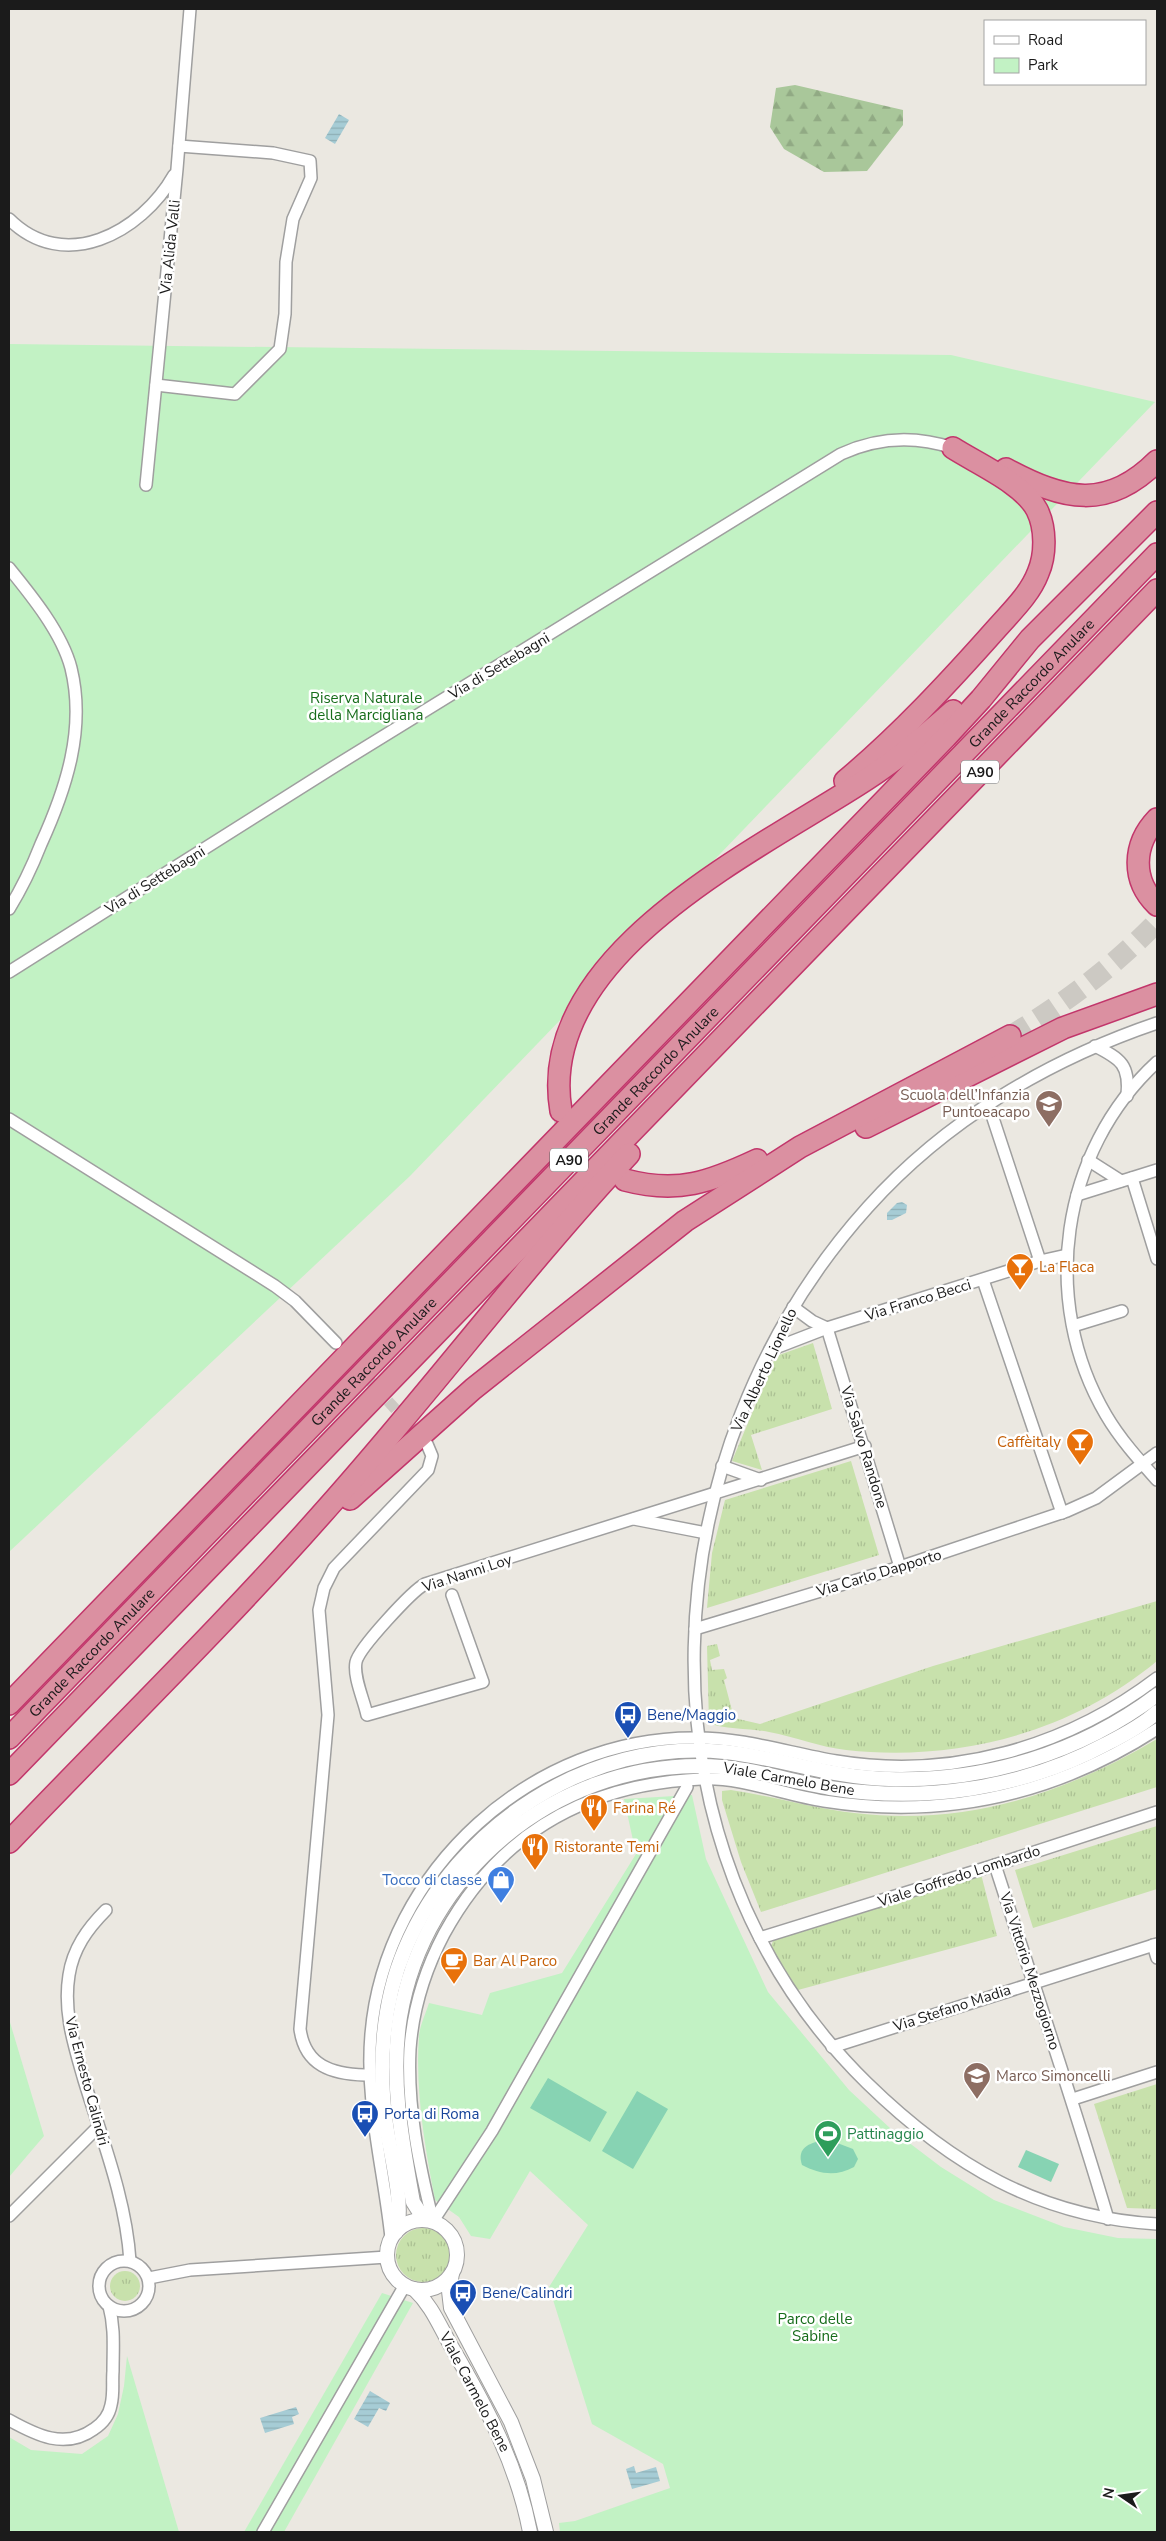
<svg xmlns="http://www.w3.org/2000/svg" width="1166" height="2541" font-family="'Nunito Sans',sans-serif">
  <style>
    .grass { fill: url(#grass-tufts) }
    .forest { fill: url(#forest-firs) }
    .park { fill: #c2f2c4 }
    .pitch { fill: #87d3b3 }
    .water { fill: url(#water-rules) }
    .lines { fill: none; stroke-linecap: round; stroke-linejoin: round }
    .minor-tunnel { stroke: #ccc9c3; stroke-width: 11; stroke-dasharray: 11 5.5; stroke-linecap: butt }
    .motorway-tunnel { stroke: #ccc9c3; stroke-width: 21; stroke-dasharray: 21 11; stroke-linecap: butt }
    .minor-casing { stroke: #9f9f9f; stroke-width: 14 }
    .tertiary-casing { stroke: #9f9f9f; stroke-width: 16 }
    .motorway-casing { stroke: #c2366b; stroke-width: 24 }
    .minor { stroke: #fff; stroke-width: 11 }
    .tertiary { stroke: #fff; stroke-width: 14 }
    .motorway { stroke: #db90a1; stroke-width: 21 }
    .labels { text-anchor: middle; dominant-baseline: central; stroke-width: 5; stroke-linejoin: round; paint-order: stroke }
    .shield { fill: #fff; stroke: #5f5f5f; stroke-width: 1 }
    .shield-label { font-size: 14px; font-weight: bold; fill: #1b1b1b }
    .street-label { font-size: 15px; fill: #1b1b1b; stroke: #fff }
    .park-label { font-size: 15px; fill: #166c1a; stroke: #fff }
    .education-label { font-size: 15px; fill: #785e54; stroke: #fff; text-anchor: end }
    .food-label { font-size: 15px; fill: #c56008; stroke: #fff; text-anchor: start }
    .transit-label { font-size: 15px; fill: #164399; stroke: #fff; text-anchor: start }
    .shop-label { font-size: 15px; fill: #366cbe; stroke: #fff; text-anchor: end }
    .leisure-label { font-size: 15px; fill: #27864d; stroke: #fff; text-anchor: start }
  </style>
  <defs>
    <pattern id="grass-tufts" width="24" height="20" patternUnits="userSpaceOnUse" patternTransform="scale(1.25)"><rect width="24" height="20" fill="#c8e1ac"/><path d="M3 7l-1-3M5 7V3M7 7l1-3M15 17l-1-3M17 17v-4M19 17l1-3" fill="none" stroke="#abc093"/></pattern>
    <pattern id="forest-firs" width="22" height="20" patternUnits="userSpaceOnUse" patternTransform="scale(1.25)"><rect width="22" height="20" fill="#a9c79a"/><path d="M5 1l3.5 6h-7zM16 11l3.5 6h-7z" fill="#91aa84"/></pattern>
    <pattern id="water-rules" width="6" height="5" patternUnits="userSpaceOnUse" patternTransform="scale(1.25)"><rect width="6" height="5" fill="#a6ccd5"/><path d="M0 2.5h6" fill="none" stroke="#8eafb6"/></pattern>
  </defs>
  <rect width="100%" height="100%" fill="#ebe8e1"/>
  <g class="grass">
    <path d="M813,1343L832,1409L751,1435L762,1470L732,1461L776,1356Z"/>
    <path d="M851,1461L879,1555L707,1608L712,1553L725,1500Z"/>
    <path d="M1157,1601V1661C1070,1733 958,1762 846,1750C820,1747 795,1737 769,1732C752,1728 724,1730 709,1723L707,1646L717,1644L720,1656L710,1660L712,1670L724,1669L727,1678L724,1680L734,1718L760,1724L933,1666Z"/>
    <path d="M1157,1739V1787L761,1912L741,1862L722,1800V1791L731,1790C772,1796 812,1808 854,1813C966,1826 1062,1795 1157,1739Z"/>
    <path d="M1157,1826V1889L1033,1928L1015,1870Z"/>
    <path d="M981,1874L997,1936L798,1990L788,1979L771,1946L774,1939Z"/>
    <path d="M1157,2084V2209L1127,2208L1094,2104Z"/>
    <circle cx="423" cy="2255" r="27"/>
    <circle cx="125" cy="2286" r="15"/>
  </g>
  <path class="forest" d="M795,85L903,110V125L867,171L824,172L784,149L770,127L776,88Z"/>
  <g class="park">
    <path d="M9,344L951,355L1155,402L410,1176L9,1552Z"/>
    <path d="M692,1795L706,1859L768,1992L849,2090L891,2129L941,2167L994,2200L1064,2227L1118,2238L1157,2239V2532H560L559,2523L575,2521L670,2488L663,2464L592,2424L549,2287L588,2225L530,2171L490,2239L471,2236L459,2217L435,2200C425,2147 415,2091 419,2036C420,2025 426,2013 429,2003L482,2015L490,1993L562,1973L636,1854L624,1799Z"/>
    <path d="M9,2019L44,2136L9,2177Z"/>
    <path d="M382,2293L413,2303L284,2532H244Z"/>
    <path d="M127,2356L179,2532H9V2437L31,2450L82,2454L108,2436L118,2414L124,2386Z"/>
  </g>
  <g class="pitch">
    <path d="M548,2078L607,2112L590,2142L530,2108Z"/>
    <path d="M637,2091L668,2109L633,2169L602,2151Z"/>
    <path d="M820,2141H832L853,2149L858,2159L854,2167C836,2177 819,2174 802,2165C797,2150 806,2144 820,2141Z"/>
    <path d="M1026,2150L1059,2164L1051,2182L1018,2167Z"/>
  </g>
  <g class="water">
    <path d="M339,114L349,120L335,144L325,138Z"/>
    <path d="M902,1202L907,1205L906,1213L892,1220H887V1213L897,1203Z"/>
    <path d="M370,2391L390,2403L386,2411L379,2408L368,2427L354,2419Z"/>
    <path d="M296,2407L299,2414L292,2417L294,2424L265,2433L260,2418Z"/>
    <path d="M634,2466L636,2473L656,2467L660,2481L632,2489L626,2469Z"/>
  </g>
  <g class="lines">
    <path class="minor-tunnel" d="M344,1352L423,1440"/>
    <g class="motorway-tunnel">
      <path d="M1010,1036C1064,1004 1113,967 1157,922"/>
      <path d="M562,1111C569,1142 585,1163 614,1176"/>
    </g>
    <defs>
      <g id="minor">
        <path d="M9,219C64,274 141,233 174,175"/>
        <path d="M156,385L235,394L280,349L285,314L286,262L293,219L311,178L310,161L273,153L179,146"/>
        <path d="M146,485L177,169L190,9"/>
        <path d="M9,568C31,595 62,633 71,668C86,729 66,789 41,844C32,867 22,888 9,909"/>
        <path d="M9,972L332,768L841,454C878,437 914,435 953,448"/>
        <path d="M1157,1023C1048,1060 946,1120 868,1207C648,1451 625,1846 867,2083C951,2165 1039,2217 1157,2224"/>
        <path d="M1095,1046C1121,1059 1130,1065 1127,1096"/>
        <path d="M1157,1062C1060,1151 1039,1301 1106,1415C1120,1439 1139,1460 1157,1480"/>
        <path d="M988,1103L1040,1261"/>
        <path d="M9,1119L275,1286L295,1301L336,1343"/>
        <path d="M1088,1160L1121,1181"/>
        <path d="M1132,1178L1157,1259"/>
        <path d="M1077,1195L1157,1170"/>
        <path d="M983,1280L1062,1513"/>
        <path d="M793,1307L812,1321L827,1328"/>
        <path d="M1073,1326L1122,1311"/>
        <path d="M827,1328L900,1567"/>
        <path d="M770,1350L827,1328L1040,1261L1067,1255"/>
        <path d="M722,1466L761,1480"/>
        <path d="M634,1519L706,1533"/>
        <path d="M452,1595L483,1682L367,1715C364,1700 353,1677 356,1662C359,1648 412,1591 425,1584L865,1446"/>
        <path d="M695,1629L900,1567L1067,1511L1096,1498L1157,1453"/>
        <path d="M995,1865C1033,1983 1073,2100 1108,2219"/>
        <path d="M106,1910C87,1929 73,1949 69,1975C63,2012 74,2045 84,2080C102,2139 126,2199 130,2261"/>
        <path d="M760,1938L995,1865L1157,1812"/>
        <path d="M1153,1945L1157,1958"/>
        <path d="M832,2047L1157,1944"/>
        <path d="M365,2075C332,2074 305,2066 300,2029L328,1715L319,1610L324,1588L334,1568L428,1470L432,1456L427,1444"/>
        <path d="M1073,2099L1157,2072"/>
        <path d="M9,2216L98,2127"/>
        <path d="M433,2221C419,2165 407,2107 410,2049C413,2008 425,1970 444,1934C499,1833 587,1784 701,1779C743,1777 784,1795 824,1801C945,1820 1055,1795 1157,1729"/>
        <path d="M433,2221L492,2131L687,1787"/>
        <path d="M391,2238C384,2170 365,2104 371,2034C385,1870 533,1736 697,1738C744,1738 789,1753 836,1761C950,1780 1065,1748 1157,1678"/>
        <circle cx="124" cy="2286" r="25"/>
        <path d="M149,2278L190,2270L387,2257"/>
        <path d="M9,2420C36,2435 65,2450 94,2429C103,2423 109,2416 111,2405C114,2393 112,2383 113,2371C113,2348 115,2328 109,2306"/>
        <path d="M263,2532L405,2285"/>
      </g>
      <g id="tertiary">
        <circle cx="422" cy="2255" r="35"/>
        <path d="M433,2221L420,2213L413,2202C402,2141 390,2080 400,2017C424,1872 554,1765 701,1766C746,1766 787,1781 830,1788C924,1803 1022,1789 1106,1744C1124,1735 1143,1725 1157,1712"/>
        <path d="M396,2232C405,2205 390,2153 386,2124C378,2067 382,2003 405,1949C457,1826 589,1738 725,1752C780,1758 833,1778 889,1779C985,1782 1080,1753 1157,1695"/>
        <path d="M452,2273L449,2291L451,2308L511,2422L533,2479L546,2532"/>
        <path d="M414,2289C432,2306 439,2325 451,2346C486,2406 517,2464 530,2532"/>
      </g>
      <g id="motorway">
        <path d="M1006,469C1064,500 1107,511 1157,461"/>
        <path d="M845,781C900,735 950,681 997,628C1012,611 1030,594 1038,573C1046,555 1046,528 1037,510C1024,484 978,464 953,448"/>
        <path d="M1157,819C1133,844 1131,880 1157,905"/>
        <path d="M561,1111C534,954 759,850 867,779C898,759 925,736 953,711"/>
        <path d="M866,1127L1063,1028L1157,994"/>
        <path d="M625,1180C678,1194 710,1182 757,1160"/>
        <path d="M350,1499L473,1389L685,1221L800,1147L1010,1036"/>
        <path d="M9,1704L946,737L981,699L1030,639L1157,512"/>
        <path id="s1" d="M9,1738L1157,554"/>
        <path d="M9,1774L1157,590"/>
        <path d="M9,1842C113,1733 221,1628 321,1515C427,1397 521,1270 629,1154"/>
      </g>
    </defs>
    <use href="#minor" class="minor-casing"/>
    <use href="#tertiary" class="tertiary-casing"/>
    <use href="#motorway" class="motorway-casing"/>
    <use href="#minor" class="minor"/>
    <use href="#tertiary" class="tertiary"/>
    <use href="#motorway" class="motorway"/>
  </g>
  <defs>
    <symbol id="school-pin" viewBox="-11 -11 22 30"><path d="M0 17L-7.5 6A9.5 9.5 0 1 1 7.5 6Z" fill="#8d6e63" stroke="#fff"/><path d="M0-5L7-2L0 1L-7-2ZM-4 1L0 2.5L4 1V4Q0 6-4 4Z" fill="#fff"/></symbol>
    <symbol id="bar-pin" viewBox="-11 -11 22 30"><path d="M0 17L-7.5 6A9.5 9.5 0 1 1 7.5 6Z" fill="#e8710a" stroke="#fff"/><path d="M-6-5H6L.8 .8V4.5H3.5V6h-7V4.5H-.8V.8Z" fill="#fff"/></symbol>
    <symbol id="bus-pin" viewBox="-11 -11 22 30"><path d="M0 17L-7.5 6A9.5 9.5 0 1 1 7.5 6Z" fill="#1a4fb4" stroke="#fff"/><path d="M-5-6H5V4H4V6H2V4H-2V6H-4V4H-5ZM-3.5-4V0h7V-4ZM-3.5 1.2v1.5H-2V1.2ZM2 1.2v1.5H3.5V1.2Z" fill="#fff"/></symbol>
    <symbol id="restaurant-pin" viewBox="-11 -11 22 30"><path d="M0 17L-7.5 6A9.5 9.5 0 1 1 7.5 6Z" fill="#e8710a" stroke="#fff"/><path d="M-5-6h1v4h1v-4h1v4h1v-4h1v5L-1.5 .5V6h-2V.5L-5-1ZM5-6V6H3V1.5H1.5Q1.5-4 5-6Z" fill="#fff"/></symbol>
    <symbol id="shop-pin" viewBox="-11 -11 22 30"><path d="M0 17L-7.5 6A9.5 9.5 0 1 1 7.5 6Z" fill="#3f7fe0" stroke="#fff"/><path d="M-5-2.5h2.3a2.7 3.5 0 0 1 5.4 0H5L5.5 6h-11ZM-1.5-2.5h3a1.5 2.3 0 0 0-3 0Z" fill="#fff"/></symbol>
    <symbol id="cafe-pin" viewBox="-11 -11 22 30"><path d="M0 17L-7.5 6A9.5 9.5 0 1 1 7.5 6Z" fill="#e8710a" stroke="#fff"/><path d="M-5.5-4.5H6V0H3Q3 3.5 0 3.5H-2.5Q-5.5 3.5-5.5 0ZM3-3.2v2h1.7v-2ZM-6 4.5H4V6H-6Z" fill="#fff"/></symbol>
    <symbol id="stadium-pin" viewBox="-11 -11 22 30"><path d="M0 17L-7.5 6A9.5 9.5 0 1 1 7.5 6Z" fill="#2e9e5b" stroke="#fff"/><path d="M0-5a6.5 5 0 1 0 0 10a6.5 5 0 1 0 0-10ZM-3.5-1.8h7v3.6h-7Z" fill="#fff"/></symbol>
  </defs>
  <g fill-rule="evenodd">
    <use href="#school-pin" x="1033" y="1088" width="32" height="43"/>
    <use href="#bar-pin" x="1004" y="1251" width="32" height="43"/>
    <use href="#bar-pin" x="1064" y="1426" width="32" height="43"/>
    <use href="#bus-pin" x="612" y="1699" width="32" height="43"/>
    <use href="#restaurant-pin" x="578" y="1792" width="32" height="43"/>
    <use href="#restaurant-pin" x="519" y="1831" width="32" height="43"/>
    <use href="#shop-pin" x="485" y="1864" width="32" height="43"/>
    <use href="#cafe-pin" x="438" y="1945" width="32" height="43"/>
    <use href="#school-pin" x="961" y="2060" width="32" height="43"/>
    <use href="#bus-pin" x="349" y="2098" width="32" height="43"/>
    <use href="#stadium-pin" x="812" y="2118" width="32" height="43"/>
    <use href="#bus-pin" x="447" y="2277" width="32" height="43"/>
  </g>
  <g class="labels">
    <g class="shield">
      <rect x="961" y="760.5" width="38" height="23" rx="4"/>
      <rect x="550" y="1148.5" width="38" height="23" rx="4"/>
    </g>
    <g class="shield-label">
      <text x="980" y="772">A90</text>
      <text x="569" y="1160">A90</text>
    </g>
    <g class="street-label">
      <text transform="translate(170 247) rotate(-84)">Via Alida Valli</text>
      <text transform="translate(499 666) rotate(-31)">Via di Settebagni</text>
      <text stroke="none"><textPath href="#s1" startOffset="1469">Grande Raccordo Anulare</textPath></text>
      <text transform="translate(155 880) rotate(-32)">Via di Settebagni</text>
      <text stroke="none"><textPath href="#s1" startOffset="929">Grande Raccordo Anulare</textPath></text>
      <text transform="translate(918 1300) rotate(-17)">Via Franco Becci</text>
      <text stroke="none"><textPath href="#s1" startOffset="524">Grande Raccordo Anulare</textPath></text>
      <text transform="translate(764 1370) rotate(-65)">Via Alberto Lionello</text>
      <text transform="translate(864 1447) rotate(73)">Via Salvo Randone</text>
      <text transform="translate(467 1573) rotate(-18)">Via Nanni Loy</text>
      <text transform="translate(879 1573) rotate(-17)">Via Carlo Dapporto</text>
      <text stroke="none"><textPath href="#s1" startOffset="119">Grande Raccordo Anulare</textPath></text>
      <text transform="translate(789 1779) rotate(10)">Viale Carmelo Bene</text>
      <text transform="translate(959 1876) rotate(-18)">Viale Goffredo Lombardo</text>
      <text transform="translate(1030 1971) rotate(72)">Via Vittorio Mezzogiorno</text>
      <text transform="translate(952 2008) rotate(-18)">Via Stefano Madia</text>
      <text transform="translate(87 2081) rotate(75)">Via Ernesto Calindri</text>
      <text transform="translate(475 2392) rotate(62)">Viale Carmelo Bene</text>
    </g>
    <g class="park-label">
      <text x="366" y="698">Riserva Naturale<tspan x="366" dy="17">della Marcigliana</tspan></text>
      <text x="815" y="2319">Parco delle<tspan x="815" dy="17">Sabine</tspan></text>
    </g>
    <g class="education-label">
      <text x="1030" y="1095">Scuola dell’Infanzia<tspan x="1030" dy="17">Puntoeacapo</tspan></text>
      <text x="996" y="2076" text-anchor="start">Marco Simoncelli</text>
    </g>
    <g class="food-label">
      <text x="1039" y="1267">La Flaca</text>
      <text x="1061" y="1442" text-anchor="end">Caffèitaly</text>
      <text x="613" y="1808">Farina Ré</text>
      <text x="554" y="1847">Ristorante Temi</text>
      <text x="473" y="1961">Bar Al Parco</text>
    </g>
    <g class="transit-label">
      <text x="647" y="1715">Bene/Maggio</text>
      <text x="384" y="2114">Porta di Roma</text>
      <text x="482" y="2293">Bene/Calindri</text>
    </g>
    <g class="shop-label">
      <text x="482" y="1880">Tocco di classe</text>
    </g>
    <g class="leisure-label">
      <text x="847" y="2134">Pattinaggio</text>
    </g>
  </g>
  <rect width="1166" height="2541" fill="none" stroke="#1b1b1b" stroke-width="20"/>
  <rect x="984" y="20" width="162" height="65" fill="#ffffff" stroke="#a4a4a4"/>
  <rect x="994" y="36" width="25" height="8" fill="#ffffff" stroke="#a4a4a4"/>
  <text x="1028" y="45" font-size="15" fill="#1b1b1b">Road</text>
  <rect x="994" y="58" width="25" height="15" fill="#c2f2c4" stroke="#a4a4a4"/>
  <text x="1028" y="70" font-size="15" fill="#1b1b1b">Park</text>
  <g transform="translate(1121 2496) rotate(283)" stroke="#ffffff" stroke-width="4" paint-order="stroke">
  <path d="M0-4L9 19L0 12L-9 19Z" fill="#1b1b1b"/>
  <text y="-8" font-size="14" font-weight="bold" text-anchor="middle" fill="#1b1b1b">N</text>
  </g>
</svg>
